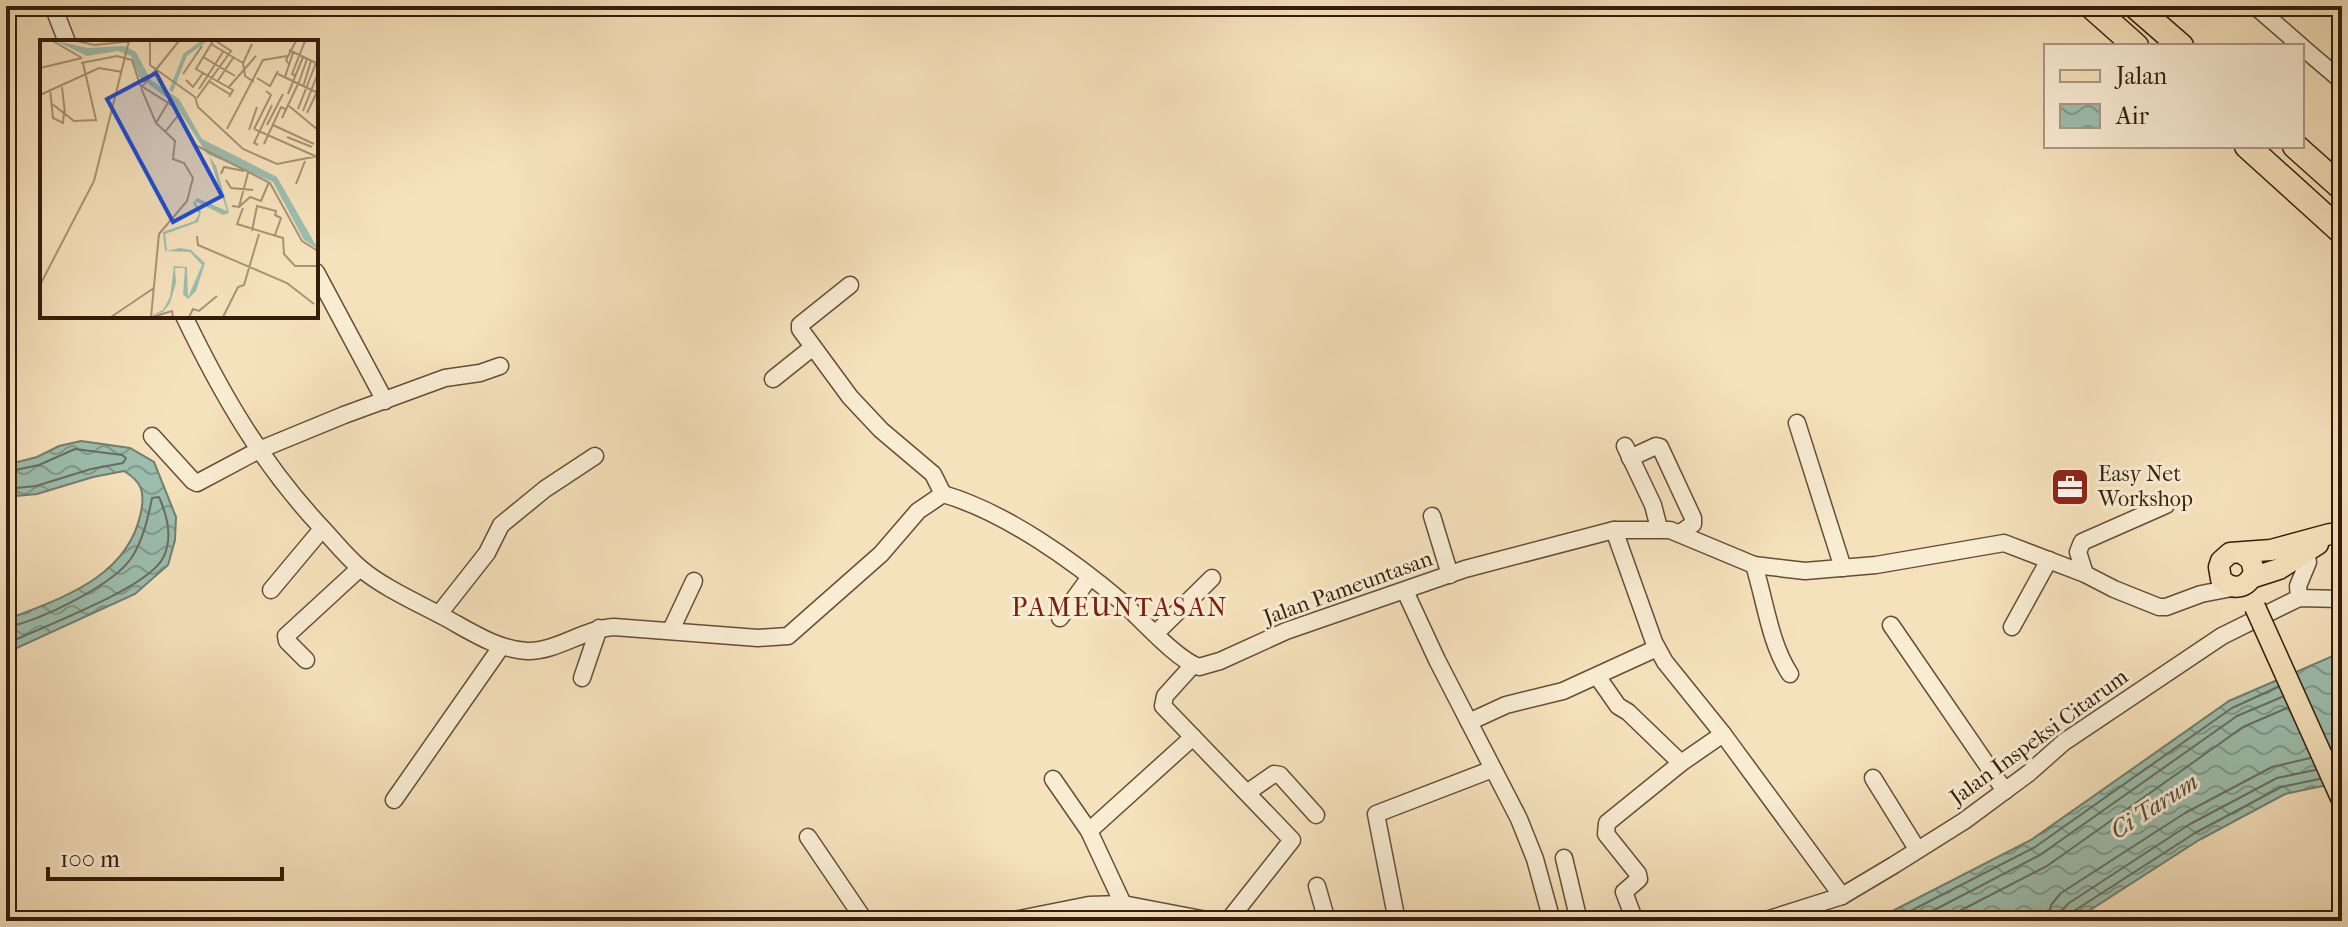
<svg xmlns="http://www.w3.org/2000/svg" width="2348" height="927" font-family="'IM FELL French Canon',serif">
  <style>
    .water { fill: url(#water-waves); stroke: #737e6d; stroke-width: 2 }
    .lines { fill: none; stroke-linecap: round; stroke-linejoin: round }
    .shore { stroke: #686e5c; stroke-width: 2 }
    .minor-casing { stroke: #654e37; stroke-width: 19 }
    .major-casing { stroke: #351d0b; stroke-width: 23 }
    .highway-casing { stroke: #351d0b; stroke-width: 27 }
    .minor { stroke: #f8ecd3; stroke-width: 16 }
    .major { stroke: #f5e1bb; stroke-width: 20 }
    .highway { stroke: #f5e1bb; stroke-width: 24 }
    .major-bridge-casing { stroke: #351d0b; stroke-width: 23; stroke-linecap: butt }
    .major-bridge { stroke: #f5e1bb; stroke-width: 20 }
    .labels { text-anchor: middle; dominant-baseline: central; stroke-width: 6; stroke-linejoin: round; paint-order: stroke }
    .poi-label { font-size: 22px; fill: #351d0b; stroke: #f8ecd3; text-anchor: start }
    .street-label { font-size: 22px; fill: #351d0b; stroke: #f8ecd3 }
    .water-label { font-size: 24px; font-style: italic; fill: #544d3c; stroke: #f8ecd3 }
    .quarter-label { font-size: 26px; letter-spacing: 2px; fill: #7a1f14; stroke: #f8ecd3 }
    .inset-river { fill: none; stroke: #9cbeae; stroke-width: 4 }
    .inset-road { fill: none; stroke: #a89375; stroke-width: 2 }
    .view { fill: #1d4ed8; fill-opacity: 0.15; stroke: #1d4ed8; stroke-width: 4 }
    .inset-edge { fill: none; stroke: #351d0b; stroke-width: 4 }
  </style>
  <defs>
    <pattern id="water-waves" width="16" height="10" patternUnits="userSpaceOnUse" patternTransform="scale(2)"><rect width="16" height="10" fill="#9cbeae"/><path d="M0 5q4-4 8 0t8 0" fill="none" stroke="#809a8c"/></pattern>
  </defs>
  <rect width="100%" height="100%" fill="#f5e1bb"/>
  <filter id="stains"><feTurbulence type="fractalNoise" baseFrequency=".0025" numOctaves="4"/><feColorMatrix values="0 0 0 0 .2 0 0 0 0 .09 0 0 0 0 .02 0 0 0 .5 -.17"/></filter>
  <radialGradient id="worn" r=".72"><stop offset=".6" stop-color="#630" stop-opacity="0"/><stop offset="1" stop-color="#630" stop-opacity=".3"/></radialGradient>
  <g class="water">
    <path d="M81,441L130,448L154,462L176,517L175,540L168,565L135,594L6,653V620C61,598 128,578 141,512C145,492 142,482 124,471L93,477L37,494L6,497V465L37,457L59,446Z"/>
    <path d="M2342,652V782L2285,794L2199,840L2073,921H1873L2031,840L2229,701Z"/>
  </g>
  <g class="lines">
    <g class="shore">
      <path d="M6,472L39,465L75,449L122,455L126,458L123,463L91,469L36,486L6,489"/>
      <path d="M6,627C37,623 115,584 132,557C143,540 148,518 152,498L159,497C167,515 173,539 163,558C147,589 41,627 6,644"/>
      <path d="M1891,921L2035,847L2232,708L2278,687"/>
      <path d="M1913,921L2040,855L2237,716L2282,697"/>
      <path d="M1940,921L2047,866L2243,727L2287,708"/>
      <path d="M2048,921L2051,905L2061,893L2185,813L2272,767L2310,758"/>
      <path d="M2060,921L2062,910L2069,903L2190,824L2277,778L2315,770"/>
      <path d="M2070,921L2074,911L2195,833L2281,787L2319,779"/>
    </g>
    <defs>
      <g id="minor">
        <path d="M53,6L67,42"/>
        <path d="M2255,6L2301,46"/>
        <path d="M2302,47L2342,81"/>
        <path d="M316,272L385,401"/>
        <path d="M850,285L800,325V329L850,397L881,430L933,474L943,494"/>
        <path d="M184,316C222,395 262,464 322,528C335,542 346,556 360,568C384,588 416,602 444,617C470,631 496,649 527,651C556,652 583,629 614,627L758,638L788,636L881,554L918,511L943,494C1005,512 1074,561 1123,603C1142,620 1177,660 1199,667L1220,661L1286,631L1465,569L1614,530H1670L1754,565L1805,571L1876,565L2004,543L2085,574L2114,589L2159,607H2166L2201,594L2237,587"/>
        <path d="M773,379L813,347"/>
        <path d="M1797,423L1843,568"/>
        <path d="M152,436L193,481L197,483L259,450L344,415L445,378L480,373L500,366"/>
        <path d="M1625,446L1653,505L1659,528"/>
        <path d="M1630,458L1656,446L1660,447L1693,518V524L1680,533"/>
        <path d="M1432,516L1450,575"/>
        <path d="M1614,530L1654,642L1665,662L1723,734L1842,896"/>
        <path d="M1754,565C1765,600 1770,644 1790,674"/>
        <path d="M2085,574L2078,552L2082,542L2166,505"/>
        <path d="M271,590L322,529"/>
        <path d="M1405,591L1437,660L1519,819L1535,859L1552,921"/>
        <path d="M2299,598L2298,586L2308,562L2304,542"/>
        <path d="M439,614L487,553L501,525L545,489L595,456"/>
        <path d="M1060,618L1090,577"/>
        <path d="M1891,625L2005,791"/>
        <path d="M2012,627L2049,560"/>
        <path d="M671,630L694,581"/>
        <path d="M1156,633L1212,578"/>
        <path d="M306,660L287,641L286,636L360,568"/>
        <path d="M1193,665L1165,696L1163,706L1292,840L1228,921"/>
        <path d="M1597,676L1618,706L1628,712L1681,763L1723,734"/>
        <path d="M582,678L599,628"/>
        <path d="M1469,722L1506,705L1563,691L1657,648"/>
        <path d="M1873,778L1917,849"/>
        <path d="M1053,779L1089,831L1123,904"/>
        <path d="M1248,792L1274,774L1280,775L1316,815"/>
        <path d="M394,800L501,647"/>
        <path d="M1089,831L1193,737"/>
        <path d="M808,837L865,921"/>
        <path d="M1564,858L1579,921"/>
        <path d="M1317,886L1327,921"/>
        <path d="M1009,921L1089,905L1123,904L1212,921"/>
        <path d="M1397,921L1376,814L1493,769"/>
        <path d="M1635,921L1624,892L1639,879L1638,874L1606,834L1607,823L1681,763"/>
        <path d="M1763,921L1842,896L1894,865L1964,821L2029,773L2064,742L2222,636L2299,598L2342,599"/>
      </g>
      <g id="major">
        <path d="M2242,553L2251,560L2254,572C2248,588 2233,592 2221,579L2219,567L2221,561L2230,553L2271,550L2330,534"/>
        <path d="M2251,578L2279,569L2318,544"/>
      </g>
      <g id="highway">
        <path d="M2091,6L2136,46"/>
        <path d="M2135,6L2181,46"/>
        <path d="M2247,146L2342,232"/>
        <path d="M2295,146L2342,188"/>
      </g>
    </defs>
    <use href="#minor" class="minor-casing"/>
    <use href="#major" class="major-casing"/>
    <use href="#highway" class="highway-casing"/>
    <use href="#minor" class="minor"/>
    <use href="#major" class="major"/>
    <use href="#highway" class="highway"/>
    <defs>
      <path id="major-bridge" d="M2255,607L2342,800"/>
    </defs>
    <use href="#major-bridge" class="major-bridge-casing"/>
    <use href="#major-bridge" class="major-bridge"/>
  </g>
  <defs>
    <symbol id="office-square" viewBox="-11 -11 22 22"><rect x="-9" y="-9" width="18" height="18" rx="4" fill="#8f2418" stroke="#f8ecd3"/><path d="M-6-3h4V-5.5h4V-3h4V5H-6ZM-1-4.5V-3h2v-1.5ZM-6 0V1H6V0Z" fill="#fff"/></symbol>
  </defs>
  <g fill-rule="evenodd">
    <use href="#office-square" x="2048" y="465" width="44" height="44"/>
  </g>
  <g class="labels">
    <g class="poi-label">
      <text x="2098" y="474">Easy Net<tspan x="2098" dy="25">Workshop</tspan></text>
    </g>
    <g class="street-label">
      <text transform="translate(1348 588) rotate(-20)">Jalan Pameuntasan</text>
      <text transform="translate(2039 737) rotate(-36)">Jalan Inspeksi Citarum</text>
    </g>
    <g class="water-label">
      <text transform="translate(2154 806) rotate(-33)">Ci Tarum</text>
    </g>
    <g class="quarter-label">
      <text x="1120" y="607">PAMEUNTASAN</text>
    </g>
  </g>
  <g transform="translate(40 40)">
    <rect width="278" height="278" fill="#f5e1bb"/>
    <path d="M16,1L48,8L84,6L96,12L111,40L139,59L162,99L237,137L278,209L264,200L233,142L167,114L135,64L99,37L91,16L78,11L47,16ZM169,116L176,126L189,173L183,175L155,161L161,172L158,182L125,194L127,211L140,208L151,210L165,223L156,251L148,259L143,254L145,228H135L136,243L130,263L123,272L112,275L123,270L130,257L134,226L147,227L148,257L162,225L150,212L125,211L123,192L155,181L159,174L153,163L157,158L187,171Z" fill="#9cbeae"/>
    <path class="inset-river" d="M131,51L145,15L164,1"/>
    <path class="inset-road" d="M13,1L42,18M37,1L54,5L94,1M110,1V25L155,57L158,67L203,109L237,124L278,116M173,1L156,29L193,50L189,57M171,4L203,23M212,4L203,23L205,36L214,42M249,10L276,23M163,17L195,36M41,23L77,16L92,20L100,45L136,68L155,105L230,143L262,201L278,211M249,24L246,20L256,1M0,28L42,18M143,34L162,6M238,34L278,53M256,36L252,34L265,1M245,37L253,13M217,38L230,46L238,31M146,40L153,47L163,33M170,42L191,55M177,42L193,18M258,45L267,19M22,47L25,74M263,47L271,21M101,48L116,83L135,101L133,119L144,123L153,138L147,161L119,194L111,277M101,48L139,1M188,48L216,16M10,49L13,78L23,83L24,73M159,49L183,12M248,54L263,17M0,55L59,28L82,32M157,58L191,11L176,1M11,63L34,81L56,80L43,23M249,66L278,90M258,69L276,23M263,71L278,33M267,73L278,50M242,78L258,44M116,83L129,61M227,85L243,54M233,85L274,104M187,89L223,20L247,16M214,89L275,116M214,89L231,55L226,51M209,90L217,67M125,92L140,73M247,97L272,107M224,104L241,67L247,70M218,105L214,103L232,65M181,134L184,127L204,131M186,140L191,148L213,150M256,144L265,121M192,166L199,167L208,133M199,167L210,157L221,161L229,142M203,168L197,184L243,198L244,214L255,226H278M235,175L241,178L235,195M212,191L217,166L236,171L235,176M157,196L158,205L247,243L274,264M0,245L54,141L89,1M71,277L114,248M112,277L132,271L133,277M149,277L153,269L159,271L177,256M183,277L198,247L204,245L219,194"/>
    <path class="view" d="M116,33L182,156L133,182L67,59Z"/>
    <rect width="278" height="278" class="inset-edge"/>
  </g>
  <rect width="2348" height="927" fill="none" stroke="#f5e1bb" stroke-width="32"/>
  <rect x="8" y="8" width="2332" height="911" fill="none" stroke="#351d0b" stroke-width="4"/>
  <rect x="16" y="16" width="2316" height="895" fill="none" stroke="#351d0b" stroke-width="2"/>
  <rect x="2044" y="44" width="260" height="104" fill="#f8ecd3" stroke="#aa9983" stroke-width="2"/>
  <rect x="2060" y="70" width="40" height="12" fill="#f5e1bb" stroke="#aa9983" stroke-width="2"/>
  <text x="2116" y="84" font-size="24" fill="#351d0b">Jalan</text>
  <rect x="2060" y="104" width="40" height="24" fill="url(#water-waves)" stroke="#aa9983" stroke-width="2"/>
  <text x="2116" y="124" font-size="24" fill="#351d0b">Air</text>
  <path d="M48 867v12h234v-12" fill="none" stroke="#351d0b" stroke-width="4"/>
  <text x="60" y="867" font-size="24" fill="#351d0b" stroke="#f8ecd3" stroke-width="6" paint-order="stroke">100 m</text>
  <rect width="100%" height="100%" filter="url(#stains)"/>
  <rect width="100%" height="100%" fill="url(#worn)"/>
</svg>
